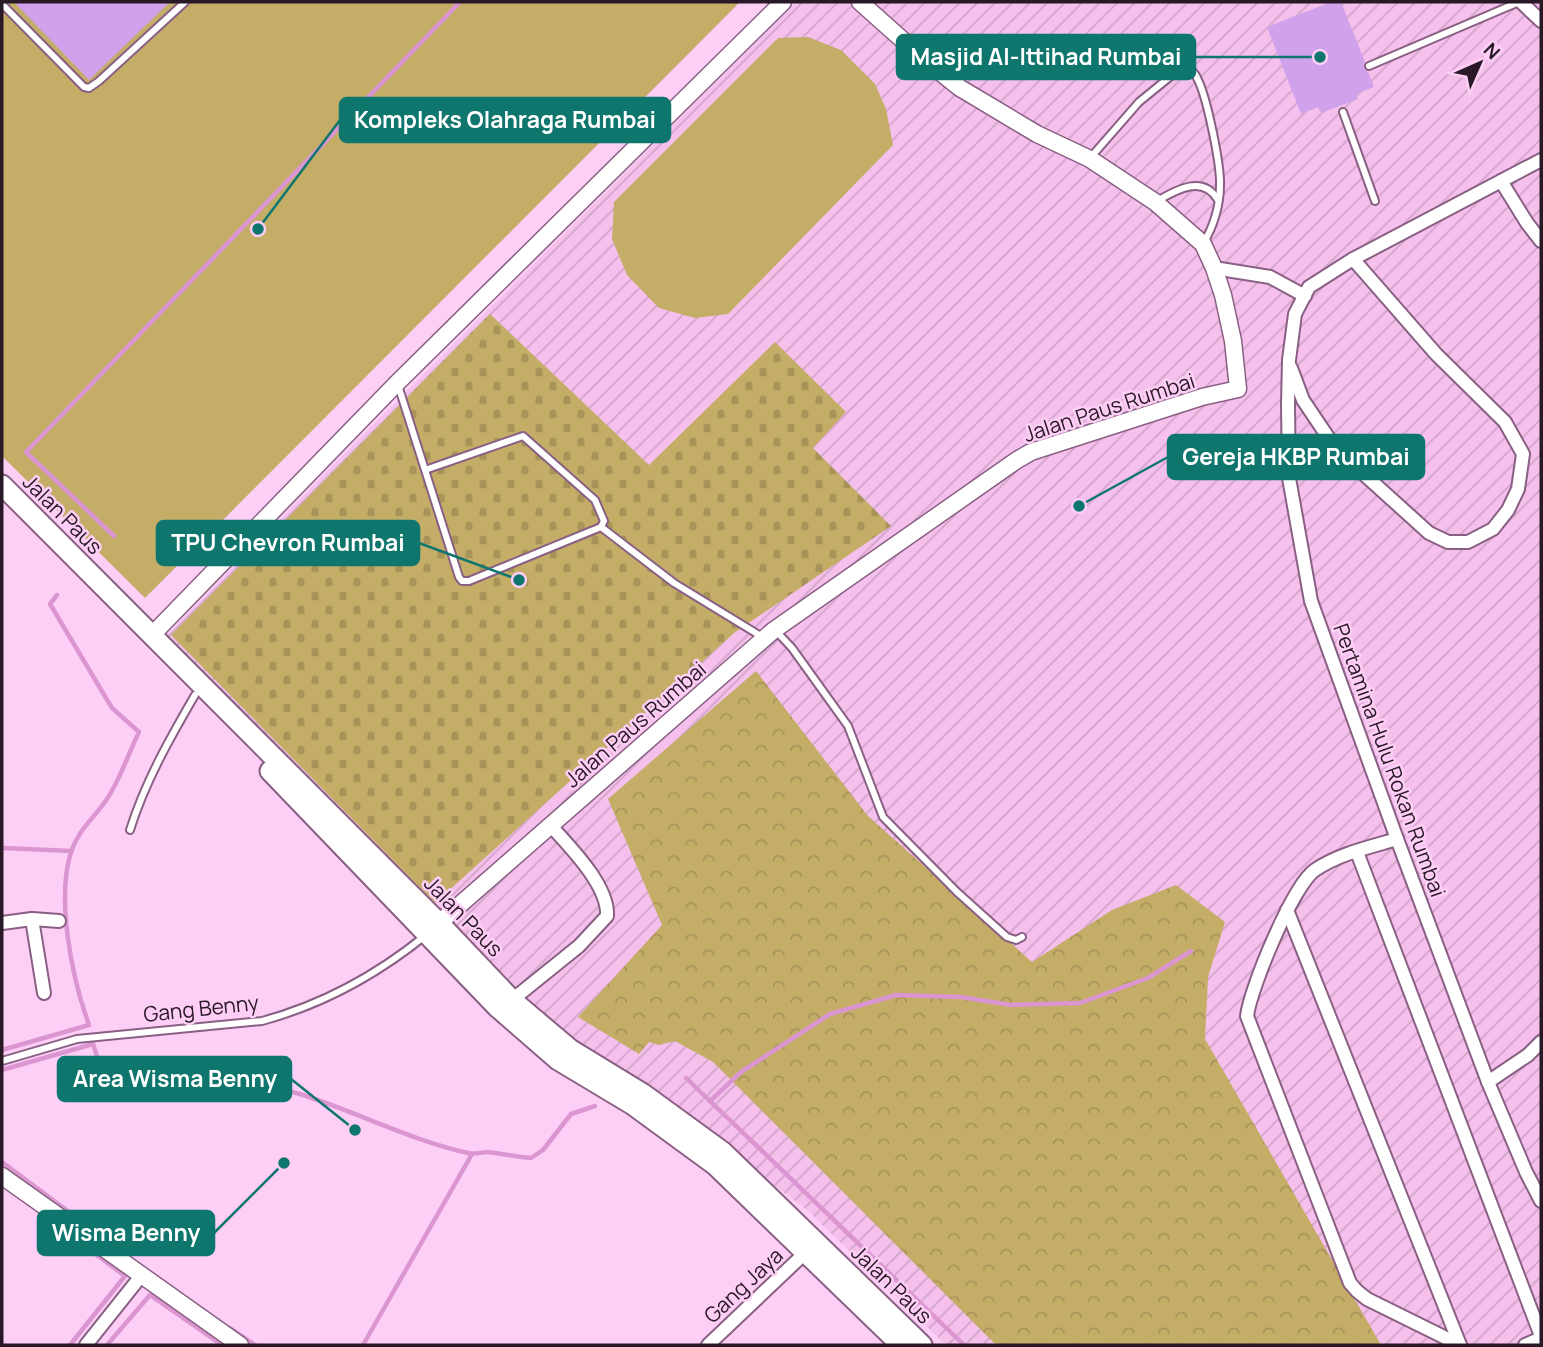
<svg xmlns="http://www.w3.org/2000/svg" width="1543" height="1347" font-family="Manrope,sans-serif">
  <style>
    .industrial { fill: url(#industrial-furrows) }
    .forest { fill: url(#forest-crowns) }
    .cemetery { fill: url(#cemetery-stones) }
    .pitch { fill: #c4ad67 }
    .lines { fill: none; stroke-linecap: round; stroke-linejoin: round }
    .stream { stroke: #db96d1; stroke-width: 4.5 }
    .building { fill: #cfa2eb }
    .service-casing { stroke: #896083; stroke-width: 10 }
    .minor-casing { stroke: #896083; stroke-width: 16 }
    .tertiary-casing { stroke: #896083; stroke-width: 19 }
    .primary-casing { stroke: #896083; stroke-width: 23 }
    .service { stroke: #fff; stroke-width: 6 }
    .minor { stroke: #fff; stroke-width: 12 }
    .tertiary { stroke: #fff; stroke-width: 16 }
    .primary { stroke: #fff; stroke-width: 19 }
    .labels { text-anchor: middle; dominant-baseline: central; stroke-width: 5; stroke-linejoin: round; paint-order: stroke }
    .street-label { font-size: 21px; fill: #291826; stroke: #fecff6 }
    .leader { fill: none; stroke: #0f766e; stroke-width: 2.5 }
    .callout-dot { fill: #0f766e; stroke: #fecff6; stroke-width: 2.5 }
    .callout { fill: #0f766e; stroke: #0f766e; stroke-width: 2.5 }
    .callout-label { font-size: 23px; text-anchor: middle; font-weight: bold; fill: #fff }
  </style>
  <defs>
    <pattern id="industrial-furrows" width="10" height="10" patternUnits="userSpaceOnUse" patternTransform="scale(1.75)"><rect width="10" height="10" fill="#f5c0ec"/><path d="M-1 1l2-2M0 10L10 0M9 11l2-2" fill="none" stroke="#d2a4ca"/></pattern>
    <pattern id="forest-crowns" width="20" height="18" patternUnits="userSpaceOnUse" patternTransform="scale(1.75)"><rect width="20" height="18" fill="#c4ad67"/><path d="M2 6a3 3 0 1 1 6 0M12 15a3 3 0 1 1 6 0" fill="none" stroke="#a89459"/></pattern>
    <pattern id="cemetery-stones" width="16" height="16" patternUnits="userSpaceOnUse" patternTransform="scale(1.75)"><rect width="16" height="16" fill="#c4ad67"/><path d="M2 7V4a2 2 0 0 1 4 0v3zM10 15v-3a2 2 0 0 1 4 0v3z" fill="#a89459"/></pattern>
  </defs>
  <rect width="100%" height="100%" fill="#fecff6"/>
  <path class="industrial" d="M796,2H1541V1345H946L807,1210L696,1126L571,1051L165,637L352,446Z"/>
  <path class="forest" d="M756,671L868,816L1032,962L1112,910L1176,885L1225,922L1208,977L1205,1039L1381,1345H996L713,1062L675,1041L659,1045L649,1042L639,1054L578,1017L662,925L608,799Z"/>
  <path class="cemetery" d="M490,314L649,465L775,342L846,412L813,448L891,526L734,633L435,903L171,635Z"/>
  <g class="pitch">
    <path d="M2,2H740L145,598L2,456Z"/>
    <path d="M808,37L841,50L875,84L886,109L893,145L728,314L695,318L659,308L627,275L612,239L614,202L778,38Z"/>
  </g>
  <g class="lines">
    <g class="stream">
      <path d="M114,536L26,452L460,2"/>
      <path d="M2,848L72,851"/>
      <path d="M2,1050L89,1025C72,978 56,900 71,852C78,830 95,817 107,799C121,778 128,754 139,732L112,708L50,604L57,595"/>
      <path d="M2,1070L93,1044L106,1083C178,1071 237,1074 306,1096C361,1114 411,1140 468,1153C475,1155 481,1152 489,1152C503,1154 517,1157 531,1158L543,1150L571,1114L595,1106"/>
      <path d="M686,1078L964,1345"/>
      <path d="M710,1101L741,1072L830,1014L896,995L961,997L1011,1005L1080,1003L1148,978L1191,951"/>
      <path d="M2,1162L120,1250"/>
      <path d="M42,1214L125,1276L70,1345"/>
      <path d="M230,1328L255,1345"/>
      <path d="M107,1345L150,1295L222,1345"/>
      <path d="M363,1345L472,1154"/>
    </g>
  </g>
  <g class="building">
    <path d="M14,2H170L89,80Z"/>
    <path d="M1331,2H1341L1365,62L1364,68L1368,72L1374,87L1356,94L1358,99L1321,113L1318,107L1301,114L1267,27Z"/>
  </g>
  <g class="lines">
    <defs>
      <g id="service">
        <path d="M2,4L84,87L89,88L99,81L185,2"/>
        <path d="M1369,66L1519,2"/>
        <path d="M1343,112L1375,201"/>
        <path d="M1091,157L1139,102L1182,67C1190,68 1195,72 1198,80C1207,98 1221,165 1220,186C1220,204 1214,226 1204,242"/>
        <path d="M1157,201C1176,190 1203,174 1218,200"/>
        <path d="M398,385L459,577L462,581H469L601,527L604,521L595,500L523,436L425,470"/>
        <path d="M601,527L674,583L764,638"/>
        <path d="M776,631L792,648L848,726L883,817L957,892L1007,937L1016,940L1022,937"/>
        <path d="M130,830C145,782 170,738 195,695"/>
        <path d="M2,1061L77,1039L262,1021C321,1005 378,974 426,935"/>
      </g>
      <g id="minor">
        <path d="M1521,2L1541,21"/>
        <path d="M1541,160L1353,259L1309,287L1295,314L1289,360L1288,405L1289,478L1311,601L1397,839L1488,1082L1526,1172L1541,1201"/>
        <path d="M1501,181L1527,223L1541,241"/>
        <path d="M1214,268L1270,277L1305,296"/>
        <path d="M1291,368L1303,400L1336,449L1429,533L1448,542H1468L1493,529L1508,510L1518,489L1523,454L1505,422L1436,354L1353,259"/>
        <path d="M1397,839C1370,847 1338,854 1315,870C1293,885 1250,989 1247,1016L1350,1283L1357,1291L1367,1299L1460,1345"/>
        <path d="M1357,852L1541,1336"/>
        <path d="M1287,910L1460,1345"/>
        <path d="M32,919L44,993"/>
        <path d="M2,923L32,919L59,921"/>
        <path d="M512,1000L579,946L607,916C609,886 570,847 551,826"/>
        <path d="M1488,1082L1528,1055L1541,1042"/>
        <path d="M86,1345L141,1276"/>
        <path d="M708,1345L805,1253"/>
        <path d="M1525,1345L1541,1338"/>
      </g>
      <g id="tertiary">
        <path d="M152,635L397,383L783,2"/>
        <path d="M439,923L774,630L1017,460L1031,452L1202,397L1238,389L1233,341L1223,295L1214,268L1203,244L1155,202L1090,159L1037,134L960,88L925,60L860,2"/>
        <path d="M2,1176L240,1345"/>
      </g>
      <g id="primary">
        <path d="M2,485L439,923L512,1000L570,1049L642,1093L723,1152L922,1345"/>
        <path d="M270,771L497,1007L558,1060L633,1105L715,1165L901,1345"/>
      </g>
    </defs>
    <use href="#service" class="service-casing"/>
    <use href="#minor" class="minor-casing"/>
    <use href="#tertiary" class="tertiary-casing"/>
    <use href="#primary" class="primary-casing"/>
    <use href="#service" class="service"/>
    <use href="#minor" class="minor"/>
    <use href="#tertiary" class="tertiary"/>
    <use href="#primary" class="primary"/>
  </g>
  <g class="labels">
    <g class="street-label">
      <text transform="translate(1109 407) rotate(-18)">Jalan Paus Rumbai</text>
      <text transform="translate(63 514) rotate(45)">Jalan Paus</text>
      <text transform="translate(635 724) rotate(-41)">Jalan Paus Rumbai</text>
      <text transform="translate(1390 760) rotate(70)">Pertamina Hulu Rokan Rumbai</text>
      <text transform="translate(464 916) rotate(46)">Jalan Paus</text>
      <text transform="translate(201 1008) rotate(-6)">Gang Benny</text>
      <text transform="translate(892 1284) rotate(44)">Jalan Paus</text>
      <text transform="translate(743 1285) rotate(-43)">Gang Jaya</text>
    </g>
  </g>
  <path class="leader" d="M1320 57L1195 57M258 229L340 120M1079 506L1168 457M519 580L419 543M355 1130L291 1079M284 1163L214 1233"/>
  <g class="callout-dot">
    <circle cx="1320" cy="57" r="7"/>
    <circle cx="258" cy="229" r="7"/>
    <circle cx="1079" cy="506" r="7"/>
    <circle cx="519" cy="580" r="7"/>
    <circle cx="355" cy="1130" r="7"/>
    <circle cx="284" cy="1163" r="7"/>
  </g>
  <g class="callout">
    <rect x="897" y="35" width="298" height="44" rx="7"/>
    <rect x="340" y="98" width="330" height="44" rx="7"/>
    <rect x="1168" y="435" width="256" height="44" rx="7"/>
    <rect x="157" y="521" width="262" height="44" rx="7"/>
    <rect x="58" y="1057" width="233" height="44" rx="7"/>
    <rect x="38" y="1211" width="176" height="44" rx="7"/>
  </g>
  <g class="callout-label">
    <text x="1046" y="65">Masjid Al-Ittihad Rumbai</text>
    <text x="505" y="128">Kompleks Olahraga Rumbai</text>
    <text x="1296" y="465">Gereja HKBP Rumbai</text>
    <text x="288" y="551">TPU Chevron Rumbai</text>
    <text x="175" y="1087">Area Wisma Benny</text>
    <text x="126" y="1241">Wisma Benny</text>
  </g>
  <rect width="1543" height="1347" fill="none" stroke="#291826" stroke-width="7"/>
  <g transform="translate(1480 63) rotate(45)" stroke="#fecff6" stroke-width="5" paint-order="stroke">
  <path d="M0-5L12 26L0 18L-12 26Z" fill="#291826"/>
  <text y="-10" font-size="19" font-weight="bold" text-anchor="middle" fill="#291826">N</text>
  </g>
</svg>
